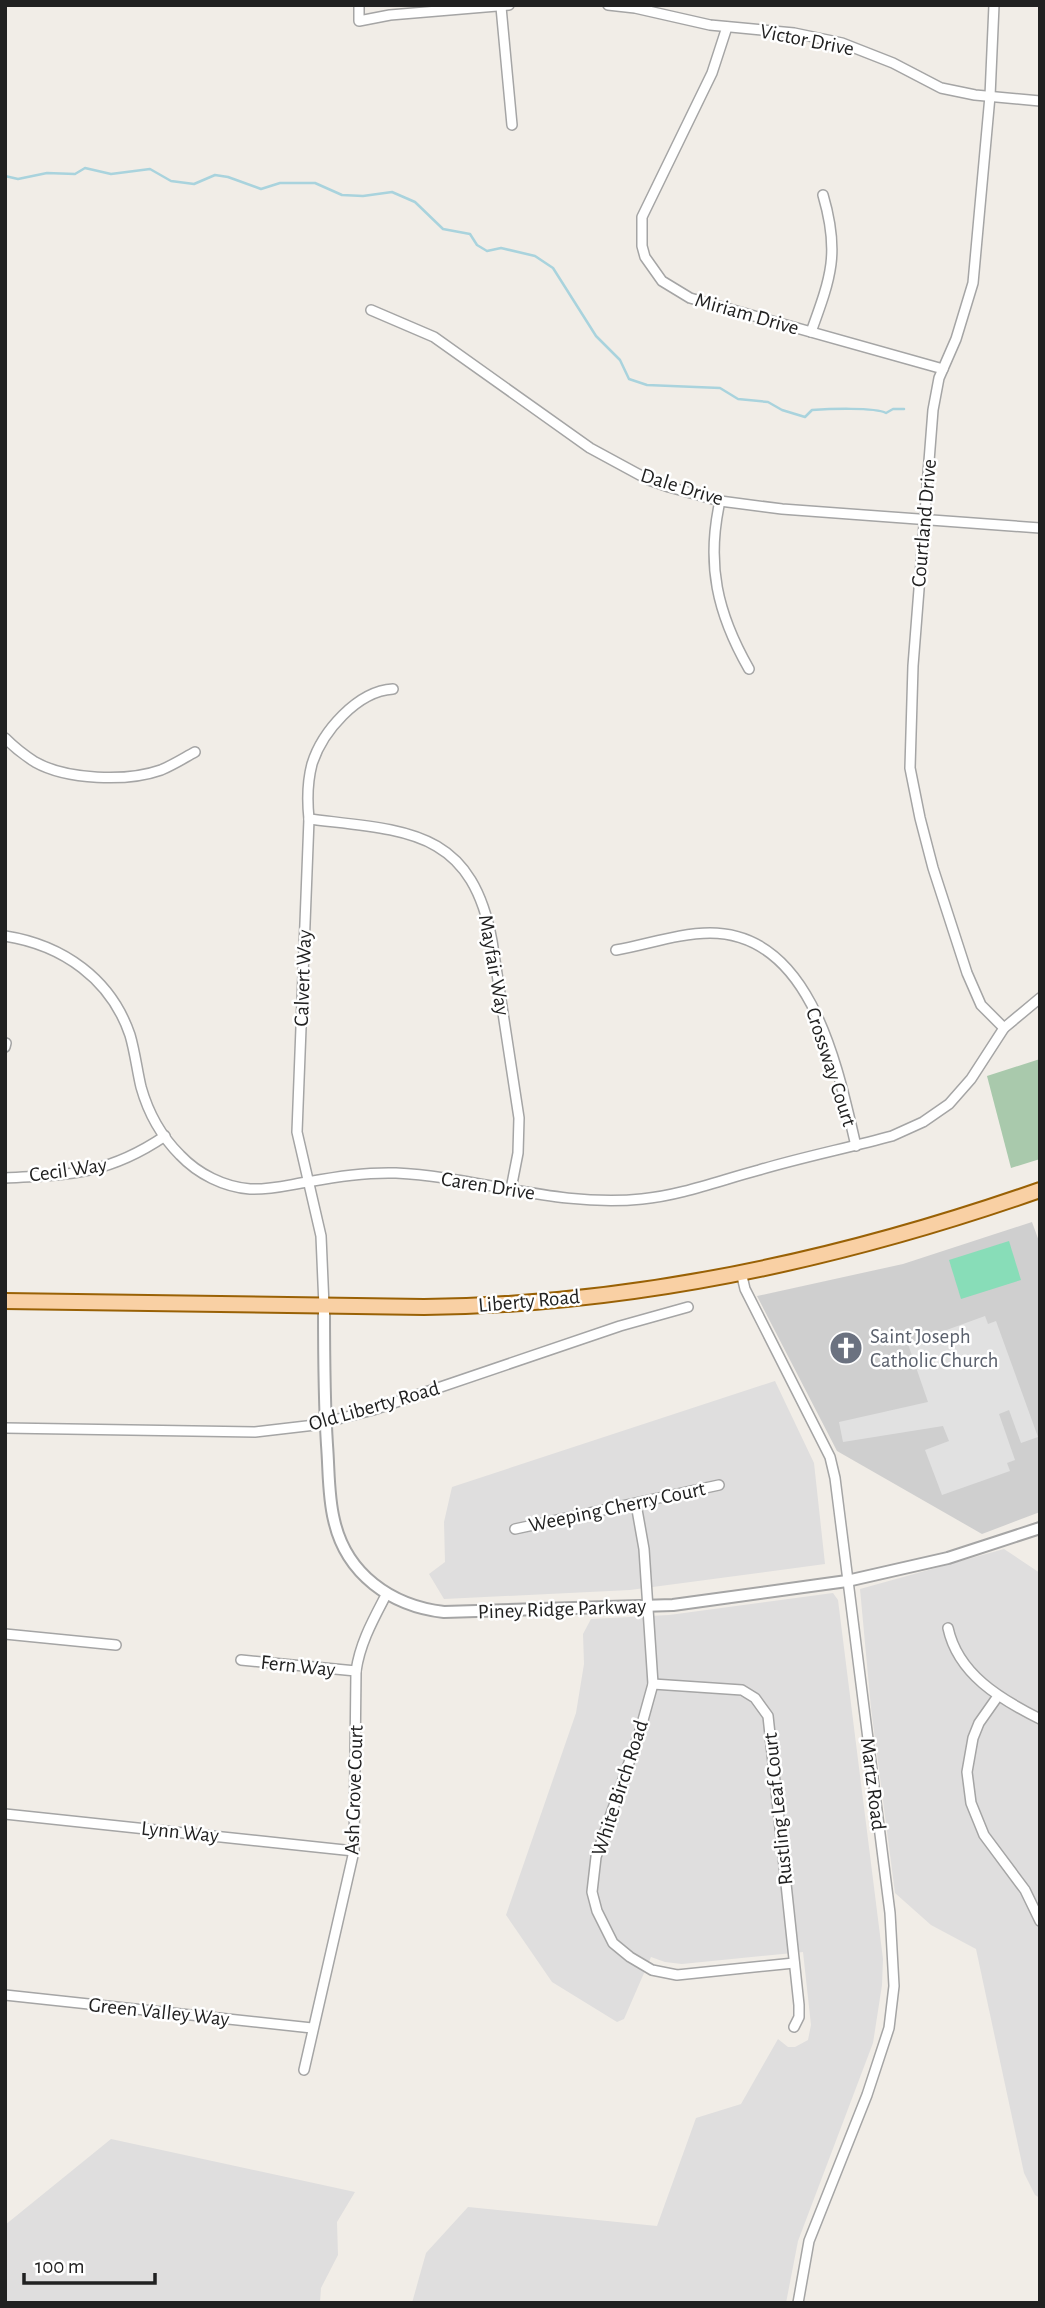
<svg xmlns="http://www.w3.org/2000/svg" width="1045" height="2308" font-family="'Alegreya Sans',sans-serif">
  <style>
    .residential { fill: #dfdede }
    .religious { fill: #cfcfcf }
    .cemetery { fill: #a9c9ac }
    .pitch { fill: #88ddb8 }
    .parking { fill: #e1e1e1 }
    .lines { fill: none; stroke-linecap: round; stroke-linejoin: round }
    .stream { stroke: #a9d3dd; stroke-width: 2.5 }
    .minor-casing { stroke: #a5a5a5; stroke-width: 12 }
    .tertiary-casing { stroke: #a5a5a5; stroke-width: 14 }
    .primary-casing { stroke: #996105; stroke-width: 18 }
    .minor { stroke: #fff; stroke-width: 9 }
    .tertiary { stroke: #fff; stroke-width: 10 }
    .primary { stroke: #f9d0a4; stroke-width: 14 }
    .labels { text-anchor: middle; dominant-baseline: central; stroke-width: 5; stroke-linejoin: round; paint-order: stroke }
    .street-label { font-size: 21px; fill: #212121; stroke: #fff }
    .worship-label { font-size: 21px; fill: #5b616d; stroke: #fff; text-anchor: start }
  </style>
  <rect width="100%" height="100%" fill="#f1ede7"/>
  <g class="residential">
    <path d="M775,1381L814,1463L825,1564L630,1590L444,1599L429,1574L445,1562L444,1522L452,1487Z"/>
    <path d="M1004,1549L1040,1573V2198L1035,2195L1024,2173L976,1949L931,1925L895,1893L871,1708L860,1589Z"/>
    <path d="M833,1593L838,1600L883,1959L882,1985L873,2043L798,2241L786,2303H412L426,2253L468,2207L657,2226L696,2118L741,2104L778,2039L788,2047H795L808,2040L811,2025L803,1952L682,1964L665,1962L651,1957L624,2019L617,2022L552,1982L506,1915L576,1713L584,1664L583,1634L591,1619L669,1615Z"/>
    <path d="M111,2139L355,2192L337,2222L338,2255L321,2288L320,2303H5V2225Z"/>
  </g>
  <path class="religious" d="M1032,1222L1040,1244V1512L982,1534L837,1451L757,1296L903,1264Z"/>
  <path class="cemetery" d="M1040,1059V1159L1011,1168L987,1076Z"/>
  <path class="pitch" d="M1009,1241L1021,1280L961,1299L949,1260Z"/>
  <path class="parking" d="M985,1316L988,1324L996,1321L1038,1437L1021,1443L1009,1410L999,1414L1015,1460L1007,1463L1010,1471L942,1495L925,1450L949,1441L943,1426L843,1442L839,1422L928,1402L908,1344Z"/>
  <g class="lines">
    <path class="stream" d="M5,176L18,179L47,173L75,174L85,168L111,174L150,169L171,181L194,184L215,175L228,177L261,189L280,183H315L342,195L363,196L392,192L415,202L443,229L470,234L477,245L487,251L501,248L535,256L553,268L596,336L620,360L629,379L647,385L720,388L738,399L768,402L782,410L805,417L812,410C827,409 875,407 886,413L893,409H904"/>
    <defs>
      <g id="minor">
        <path d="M359,5V21L390,15L509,5"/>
        <path d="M608,5L635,8L710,25L794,33L842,43L893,63L941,88L975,95L1040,101"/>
        <path d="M994,5L990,96L973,283L956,339L939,378L933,410L913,666L910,768L920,818L933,868L967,973L981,1005L1004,1028"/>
        <path d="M501,7L512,125"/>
        <path d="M727,27L712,73L642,217V246L645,257L662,281L690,298L943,369"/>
        <path d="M371,310L434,337L590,448L649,480L669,487L720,501L782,509L1040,528"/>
        <path d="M811,332C831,277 840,253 823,195"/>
        <path d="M720,501C706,564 717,613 749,669"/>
        <path d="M5,738C14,747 24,755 35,762C67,780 127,782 161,770C173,765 184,758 195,752"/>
        <path d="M309,819C406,831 471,828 492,941L519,1118L518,1153L511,1189"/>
        <path d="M5,936C63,945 111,979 130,1035C135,1052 137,1070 141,1087C148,1112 162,1137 180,1155C198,1174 224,1187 250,1189C270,1190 288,1185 307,1182C336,1177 366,1172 396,1173C478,1177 559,1208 642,1199C682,1195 721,1180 759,1170C803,1157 848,1148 892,1136L923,1122L949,1104L971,1079L1004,1028L1040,998"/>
        <path d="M616,950C646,945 679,933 710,933C812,933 838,1069 856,1146"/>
        <path d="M5,1047L6,1043"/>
        <path d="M5,1178C71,1175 109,1174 165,1136"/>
        <path d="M741,1272L745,1289L830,1457L835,1478L890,1913L894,1986L889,2028L867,2095L809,2241L798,2303"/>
        <path d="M324,1306L321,1236L297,1132L309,819C307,800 307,783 312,764C322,732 357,691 393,689"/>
        <path d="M5,1428L255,1432L315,1425L373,1410L620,1326L688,1307"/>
        <path d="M636,1504L644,1549L653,1684L640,1731L596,1857L592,1892L597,1911L613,1943L630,1957L652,1970L677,1975L794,1963"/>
        <path d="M515,1529L719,1485"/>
        <path d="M948,1628C958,1674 1000,1699 1040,1719"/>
        <path d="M5,1634L116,1645"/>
        <path d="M241,1660L356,1671"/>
        <path d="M653,1684L742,1690L755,1698L768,1716L799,2005V2017L794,2027"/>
        <path d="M998,1696L979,1723L973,1738L967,1772L971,1803L984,1835L1025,1890L1040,1921"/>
        <path d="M5,1814L354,1851"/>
        <path d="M5,1995L312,2028"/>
        <path d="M304,2070L354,1851L356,1671C360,1643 373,1620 386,1595"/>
      </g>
      <path id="tertiary" d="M324,1306C324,1353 324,1399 327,1445C329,1470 328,1496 334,1520C346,1574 391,1606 444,1612L673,1605L847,1581L948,1558L1040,1528"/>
      <path id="primary" d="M5,1301L424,1307C633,1305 843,1259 1040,1190"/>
    </defs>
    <use href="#minor" class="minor-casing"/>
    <use href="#tertiary" class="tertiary-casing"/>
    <use href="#primary" class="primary-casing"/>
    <use href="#minor" class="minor"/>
    <use href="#tertiary" class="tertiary"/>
    <use href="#primary" class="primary"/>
  </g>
  <defs>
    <symbol id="church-disc" viewBox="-11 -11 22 22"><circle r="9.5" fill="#6b7280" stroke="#fff"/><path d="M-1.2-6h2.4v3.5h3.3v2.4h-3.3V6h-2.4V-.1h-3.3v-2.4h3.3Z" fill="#fff"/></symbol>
  </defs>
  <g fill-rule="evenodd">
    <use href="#church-disc" x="827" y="1329" width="38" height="38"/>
  </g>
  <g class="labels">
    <g class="street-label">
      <text transform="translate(807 40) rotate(11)">Victor Drive</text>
      <text transform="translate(747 314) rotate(16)">Miriam Drive</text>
      <text transform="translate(682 487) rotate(17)">Dale Drive</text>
      <text transform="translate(924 523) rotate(-85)">Courtland Drive</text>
      <text transform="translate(494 965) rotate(80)">Mayfair Way</text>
      <text transform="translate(303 978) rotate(-88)">Calvert Way</text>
      <text transform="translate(831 1067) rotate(72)">Crossway Court</text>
      <text transform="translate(68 1170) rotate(-8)">Cecil Way</text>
      <text transform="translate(488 1186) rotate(9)">Caren Drive</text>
      <text transform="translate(529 1301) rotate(-5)">Liberty Road</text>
      <text transform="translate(374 1406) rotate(-16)">Old Liberty Road</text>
      <text transform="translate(617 1507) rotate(-12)">Weeping Cherry Court</text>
      <text transform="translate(562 1609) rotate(-2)">Piney Ridge Parkway</text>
      <text transform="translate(298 1666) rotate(6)">Fern Way</text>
      <text transform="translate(873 1784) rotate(83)">Martz Road</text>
      <text transform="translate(620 1788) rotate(-72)">White Birch Road</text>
      <text transform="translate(354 1790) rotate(-88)">Ash Grove Court</text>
      <text transform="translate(778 1809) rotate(-96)">Rustling Leaf Court</text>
      <text transform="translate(180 1832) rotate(6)">Lynn Way</text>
      <text transform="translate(159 2012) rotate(6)">Green Valley Way</text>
    </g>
    <g class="worship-label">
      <text x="870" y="1336">Saint Joseph<tspan x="870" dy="24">Catholic Church</tspan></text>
    </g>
  </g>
  <rect width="1045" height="2308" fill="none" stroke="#212121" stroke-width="14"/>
  <path d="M24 2273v10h131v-10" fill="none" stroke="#212121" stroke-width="3.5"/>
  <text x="35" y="2273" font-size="21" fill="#212121" stroke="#ffffff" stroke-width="5" paint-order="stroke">100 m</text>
</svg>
